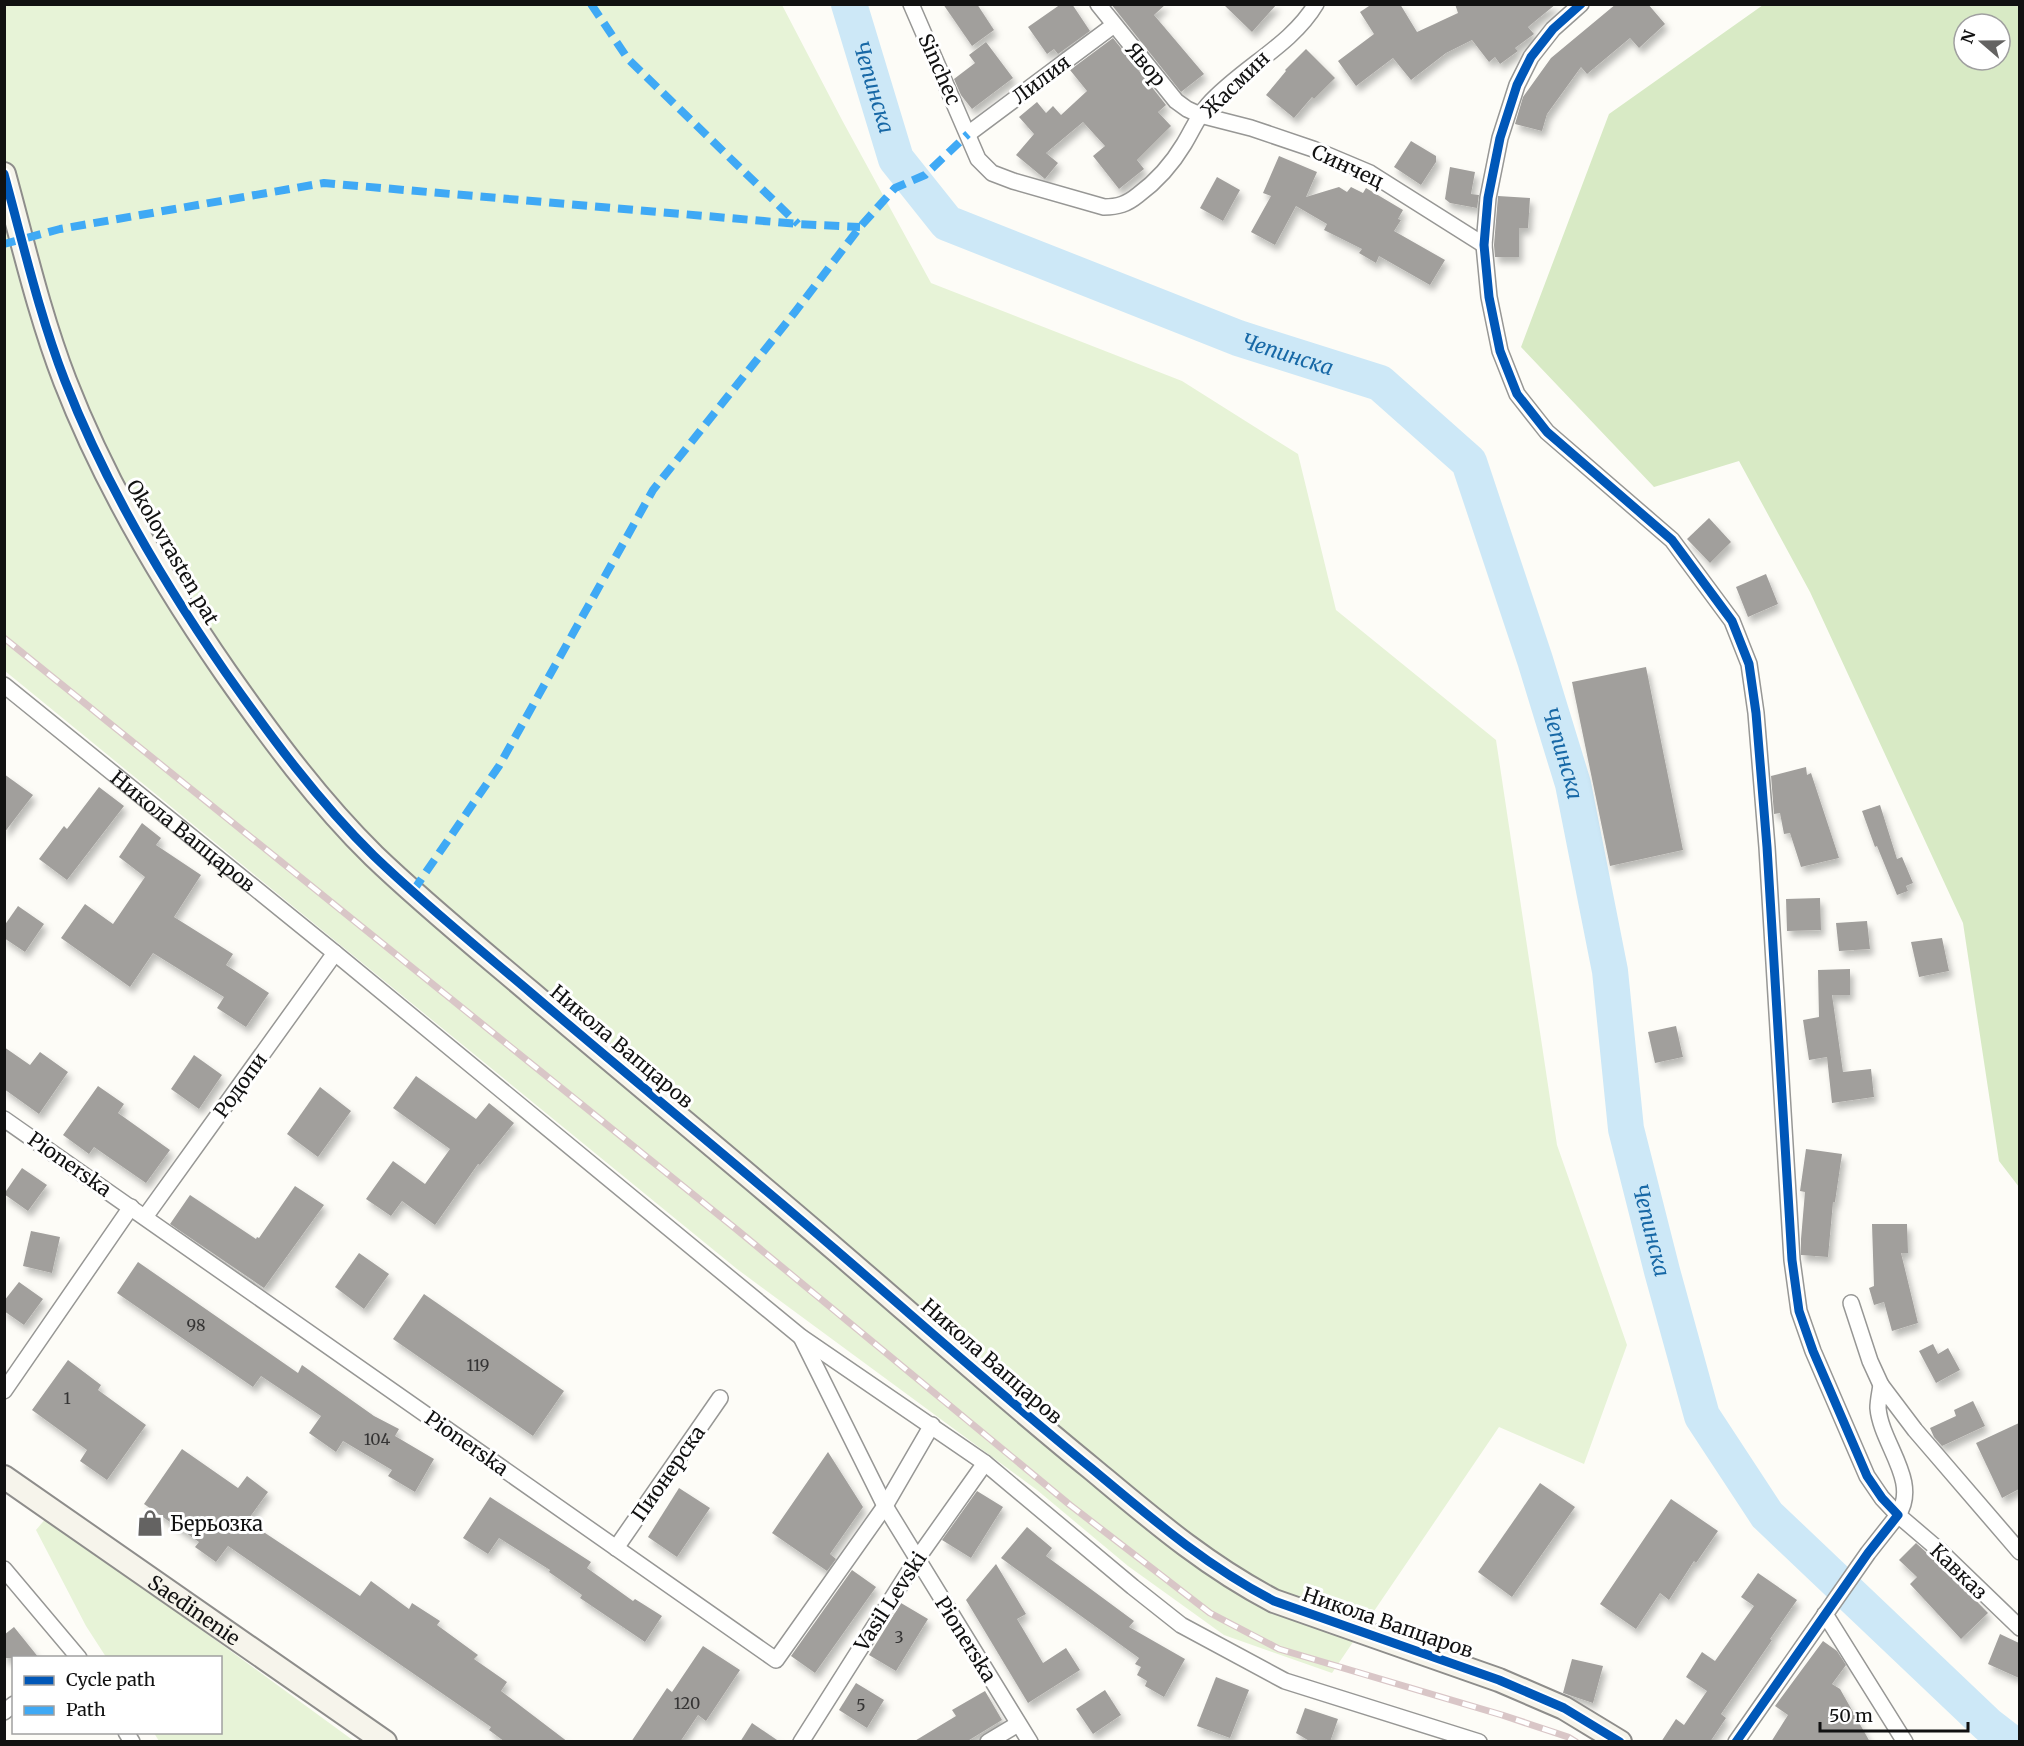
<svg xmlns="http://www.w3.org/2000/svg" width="2024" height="1746" font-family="Merriweather,serif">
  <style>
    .green { fill: #e7f3d7 }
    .forest { fill: #d8eac5; fill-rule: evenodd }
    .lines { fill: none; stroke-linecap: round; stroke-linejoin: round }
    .river { stroke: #cde8f7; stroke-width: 36 }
    .building { fill: #a19f9c; filter: url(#shadow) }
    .street-casing { stroke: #979795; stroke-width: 18 }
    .secondary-casing { stroke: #8e8d8b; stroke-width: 26 }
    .street { stroke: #fffffe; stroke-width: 15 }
    .secondary { stroke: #f6f4eb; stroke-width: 22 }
    .rail-casing { stroke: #d9c6c7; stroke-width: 7 }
    .rail { stroke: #fff; stroke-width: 4.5; stroke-dasharray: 14; stroke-linecap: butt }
    .quiet { stroke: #3fa9f5; stroke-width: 8; stroke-dasharray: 15 8; stroke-linecap: butt }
    .cycleway-casing { stroke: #fff; stroke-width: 13 }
    .cycleway { stroke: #0057b8; stroke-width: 9 }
    .labels { text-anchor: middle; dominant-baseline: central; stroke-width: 6; stroke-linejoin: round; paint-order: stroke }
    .number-label { font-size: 16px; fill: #353434 }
    .street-label { font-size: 20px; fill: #111; stroke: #fff }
    .poi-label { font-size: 20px; fill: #111; stroke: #fff; text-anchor: start }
    .water-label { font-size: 21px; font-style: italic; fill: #1768a6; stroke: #fff }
  </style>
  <defs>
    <filter id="shadow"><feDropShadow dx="3.5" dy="6" stdDeviation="3" flood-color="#0004"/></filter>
  </defs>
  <rect width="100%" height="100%" fill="#fdfcf7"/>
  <g class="green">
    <path d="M4,5H782L842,120L931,283L1182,381L1298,454L1336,610L1496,740L1557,1145L1627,1345L1584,1464L1499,1427L1332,1673L1224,1635L1128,1566L1037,1490L737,1269L5,671Z"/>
    <path d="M47,1517L354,1741H159L154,1733L220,1732V1658L106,1657L86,1626L36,1530Z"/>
  </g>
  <path class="forest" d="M1763,5H2019V1187L1999,1161L1963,923L1810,592L1739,461L1654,487L1521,347L1609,114ZM1964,24H2000V60H1964Z"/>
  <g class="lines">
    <path class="river" id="s1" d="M849,4L896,159L947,223L1238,338L1380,383L1469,462L1535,660L1573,784L1610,971L1626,1129L1662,1271L1702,1416L1767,1515L1988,1725L2010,1742"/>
  </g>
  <g class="building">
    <path d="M943,4H977L994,30L972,46Z"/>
    <path d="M1061,4H1072L1090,31L1058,54L1054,49L1047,54L1028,27Z"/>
    <path d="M1111,4H1166L1154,15L1204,74L1181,92Z"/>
    <path d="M1223,4H1277L1252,32Z"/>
    <path d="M1372,4H1400L1417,32L1458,13L1455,4H1556L1528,27L1534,34L1515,48L1518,51L1500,64L1495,57L1489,62L1472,40L1446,53L1411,80L1393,58L1356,86L1338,61L1374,34L1360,12Z"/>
    <path d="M1616,4H1648L1665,24L1639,48L1630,38L1587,74L1581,67L1547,114L1542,131L1515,124L1523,97L1551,58Z"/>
    <path d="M1113,38L1166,105L1158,112L1171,126L1137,160L1144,169L1119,189L1093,156L1105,146L1083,122L1046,153L1058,163L1045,179L1016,155L1034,134L1019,117L1037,102L1046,113L1053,106L1061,115L1087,91L1070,70Z"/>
    <path d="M986,42L1013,78L972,109L961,95L954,79L975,63L969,55Z"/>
    <path d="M1306,49L1335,78L1314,99L1312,97L1294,118L1266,95L1286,71L1285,70Z"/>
    <path d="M1411,141L1436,156V162L1421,185L1394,167Z"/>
    <path d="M1279,156L1317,172L1306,197L1339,187L1347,192L1351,187L1363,193L1366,188L1403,210L1398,219L1401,220L1394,231L1445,260L1430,285L1379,256L1376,263L1359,253L1362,249L1324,230L1327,224L1296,206L1275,245L1251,232L1271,196L1263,193Z"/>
    <path d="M1450,167L1475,172L1471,194L1479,195L1477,208L1450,203L1445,199Z"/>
    <path d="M1217,177L1240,190L1223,221L1200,208Z"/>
    <path d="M1498,196L1530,198L1528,228H1519V257H1495L1494,245Z"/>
    <path d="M1709,518L1731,542L1710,563L1687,539Z"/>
    <path d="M1766,574L1778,604L1748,617L1736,587Z"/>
    <path d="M1646,667L1683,850L1610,866L1572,682Z"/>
    <path d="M1806,767L1807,775L1811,773L1839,858L1801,867L1790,833L1784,834L1780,813L1774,814L1771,776Z"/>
    <path d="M4,774L33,795L4,833Z"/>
    <path d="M99,787L124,806L67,880L39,859L64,826L67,829Z"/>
    <path d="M1880,805L1897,859L1902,857L1913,883L1906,886L1908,891L1897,895L1877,846L1875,847L1862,811Z"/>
    <path d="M142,823L161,838L156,845L201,875L174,917L233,954L226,965L269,993L246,1027L217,1008L224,997L153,953L130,987L61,938L85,904L113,924L145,877L119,857Z"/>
    <path d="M1820,898L1821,930L1787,931L1786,899Z"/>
    <path d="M18,906L44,924L25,952L4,938V926Z"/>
    <path d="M1867,921L1870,949L1839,951L1836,923Z"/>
    <path d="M1942,938L1949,971L1919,977L1911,942Z"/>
    <path d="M1850,969V995H1832L1843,1072L1871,1069L1874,1097L1832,1103L1827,1057L1809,1060L1803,1020L1819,1017L1818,970Z"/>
    <path d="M1676,1026L1683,1057L1655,1063L1648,1032Z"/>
    <path d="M4,1047L30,1065L40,1052L68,1072L39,1114L4,1089Z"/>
    <path d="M194,1055L222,1075L199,1109L171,1089Z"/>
    <path d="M416,1076L476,1119L489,1103L514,1123L480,1165L478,1164L435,1225L402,1201L391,1216L366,1199L393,1161L425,1184L450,1149L393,1108Z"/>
    <path d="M98,1086L124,1104L118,1113L170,1150L146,1183L94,1147L89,1154L63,1135Z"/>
    <path d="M320,1087L351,1111L318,1157L287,1134Z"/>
    <path d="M1806,1149L1842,1154L1835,1202H1833L1828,1257L1801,1255V1239L1805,1192L1800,1191Z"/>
    <path d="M22,1168L47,1185L28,1211L4,1194Z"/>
    <path d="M295,1186L324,1205L264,1288L170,1224L190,1195L256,1239L257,1237L259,1238Z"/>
    <path d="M1872,1224H1907L1908,1253H1901L1918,1323L1892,1331L1884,1302L1874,1305L1869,1288L1874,1286Z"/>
    <path d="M31,1231L60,1237L52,1273L23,1266Z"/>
    <path d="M359,1253L389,1274L364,1309L335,1287Z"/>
    <path d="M138,1262L298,1373L302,1365L374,1416L399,1429L395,1436L434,1459L415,1492L388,1476L392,1470L343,1441L336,1452L309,1433L321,1416L261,1376L253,1387L117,1293Z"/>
    <path d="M19,1282L43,1299L24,1325L4,1311V1301Z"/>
    <path d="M424,1294L564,1391L533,1436L393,1339Z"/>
    <path d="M1933,1344L1938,1354L1948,1348L1960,1370L1936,1383L1919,1351Z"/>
    <path d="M68,1360L101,1385L98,1390L146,1425L107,1480L80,1461L87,1450L32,1410Z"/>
    <path d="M1973,1401L1985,1426L1942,1446L1934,1437L1930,1428L1956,1416L1954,1410Z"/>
    <path d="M2019,1423V1489L2002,1498L1976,1443Z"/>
    <path d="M182,1449L238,1488L247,1476L268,1492L247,1521L360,1596L371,1581L409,1609L412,1603L440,1621L437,1625L478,1655L474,1659L507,1682L501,1691L568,1742H505L489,1730L491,1727L228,1546L216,1562L195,1547L199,1542L144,1504Z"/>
    <path d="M828,1452L863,1507L830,1554L836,1559L827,1571L772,1533Z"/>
    <path d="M1540,1483L1575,1507L1512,1597L1478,1572Z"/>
    <path d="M679,1488L710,1508L677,1557L648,1537Z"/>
    <path d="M977,1491L1003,1507L971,1558L942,1540Z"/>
    <path d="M490,1497L591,1562L587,1568L633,1601L635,1599L662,1616L645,1642L580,1598L582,1595L549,1572L550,1570L499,1538L488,1554L463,1538Z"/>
    <path d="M1671,1499L1718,1531L1696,1563L1694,1561L1669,1600L1660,1593L1636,1629L1600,1604Z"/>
    <path d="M1027,1527L1052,1548L1046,1556L1134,1621L1129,1627L1185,1659L1164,1697L1145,1686L1147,1681L1137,1675L1141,1667L1135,1664L1139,1658L1001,1558Z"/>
    <path d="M1916,1543L1952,1576L1988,1613L1961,1639L1910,1584L1917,1577L1899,1560Z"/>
    <path d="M996,1564L1026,1614L1017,1619L1043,1663L1066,1648L1080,1670L1028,1703L966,1600Z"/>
    <path d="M852,1570L876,1587L815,1673L791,1656Z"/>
    <path d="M1758,1573L1797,1600L1770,1639L1772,1640L1721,1714L1726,1718L1710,1742H1661L1676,1719L1684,1725L1707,1691L1686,1677L1702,1652L1715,1661L1754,1606L1741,1597Z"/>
    <path d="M901,1603L928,1619L896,1671L869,1655Z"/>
    <path d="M14,1627L39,1658H4V1635Z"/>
    <path d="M2000,1634L2019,1643V1678L1988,1664Z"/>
    <path d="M1823,1641L1837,1651L1846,1665L1832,1684L1840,1689L1870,1742H1771L1788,1715L1775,1706Z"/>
    <path d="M703,1646L740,1670L706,1721L698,1715L680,1742H631L667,1688L672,1692Z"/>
    <path d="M1572,1659L1603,1666L1593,1703L1563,1693Z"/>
    <path d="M1216,1677L1249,1690L1230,1738L1197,1726Z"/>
    <path d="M856,1683L884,1700L867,1728L839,1710Z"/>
    <path d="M1105,1690L1121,1715L1093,1734L1076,1709Z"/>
    <path d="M985,1691L1002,1720L966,1742H913L956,1716L952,1710Z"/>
    <path d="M1305,1708L1338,1719L1330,1742H1311L1296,1733Z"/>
    <path d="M752,1723L780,1742H740Z"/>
  </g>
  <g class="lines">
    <defs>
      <g id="street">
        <path d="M911,4L978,159L992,173L1013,181L1104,207C1118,207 1127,204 1138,195C1157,181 1172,164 1184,144C1192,131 1198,116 1208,105C1241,68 1291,46 1316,4"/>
        <path d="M1098,4L1176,101L1187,109L1200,115L1251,128L1313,149L1370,173L1484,245"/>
        <path d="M1581,4L1553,29L1531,57L1517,85L1500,138L1488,198L1484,245L1489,297L1500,351L1517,394L1547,432L1672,540L1732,621L1749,664L1756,713L1767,847L1792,1260L1799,1311L1813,1351L1867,1476L1882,1498L1898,1515L1868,1553L1736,1742"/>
        <path d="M968,134L1114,25"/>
        <path id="s2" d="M4,685L335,953L801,1337L985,1463L1133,1587L1181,1625L1285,1681L1479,1742"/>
        <path d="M4,1119L776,1660L885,1506L932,1425"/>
        <path d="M145,1217L335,953"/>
        <path d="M1851,1303L1870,1361L1881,1385"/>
        <path d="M801,1337L885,1506L1030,1742"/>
        <path d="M4,1391L131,1207"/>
        <path d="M616,1548L720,1398"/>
        <path d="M2020,1552L1915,1430L1881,1385C1880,1392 1878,1401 1878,1408C1881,1444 1920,1481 1898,1515L1939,1550L2020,1628"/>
        <path d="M4,1569L79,1658"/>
        <path d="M1825,1614L1905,1742"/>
        <path d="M4,1712L14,1704"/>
        <path d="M126,1732L132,1742"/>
        <path d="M801,1742L917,1559L985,1463"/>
        <path d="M988,1742L1018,1724"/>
      </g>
      <g id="secondary">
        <path d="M4,174C23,243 39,314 65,381C105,484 163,582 226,673C271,737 318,801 374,856C424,904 477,947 530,992C632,1079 736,1164 837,1251C922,1324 1005,1398 1091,1468C1151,1518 1205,1565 1274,1601L1499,1680L1564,1708L1620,1742"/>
        <path id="s3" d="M4,1477L385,1742"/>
      </g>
    </defs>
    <use href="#street" class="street-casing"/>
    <use href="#secondary" class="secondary-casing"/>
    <use href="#street" class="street"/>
    <use href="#secondary" class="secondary"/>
    <defs>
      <path id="rail" d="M4,638L736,1229L1070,1505L1210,1613L1279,1649L1502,1715L1568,1737L1576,1742"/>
    </defs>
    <use href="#rail" class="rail-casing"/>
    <use href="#rail" class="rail"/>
    <g class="quiet">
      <path d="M591,4L628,59L798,224"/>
      <path d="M4,244L60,229L324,183L798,224L860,227"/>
      <path d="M413,891L499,766L653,490L795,312L860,227L895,188L925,175L968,134"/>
    </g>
    <defs>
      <g id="cycleway">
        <path d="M1581,4L1553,29L1531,57L1517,85L1500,138L1488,198L1484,245L1489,297L1500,351L1517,394L1547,432L1672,540L1732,621L1749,664L1756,713L1767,847L1792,1260L1799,1311L1813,1351L1867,1476L1882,1498L1898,1515L1868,1553L1736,1742"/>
        <path d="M4,174C23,243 39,314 65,381C105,484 163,582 226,673C271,737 318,801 374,856C424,904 477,947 530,992C632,1079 736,1164 837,1251C922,1324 1005,1398 1091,1468C1151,1518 1205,1565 1274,1601L1499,1680L1564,1708L1620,1742"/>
      </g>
    </defs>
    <use href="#cycleway" class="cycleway-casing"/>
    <use href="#cycleway" class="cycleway"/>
  </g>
  <defs>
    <symbol id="shop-bare" viewBox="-9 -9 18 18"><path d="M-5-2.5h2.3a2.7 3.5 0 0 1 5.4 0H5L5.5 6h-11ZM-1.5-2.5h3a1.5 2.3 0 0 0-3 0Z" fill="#646362" stroke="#fff" stroke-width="2.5" paint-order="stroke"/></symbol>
  </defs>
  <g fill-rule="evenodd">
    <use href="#shop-bare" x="131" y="1504" width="38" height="38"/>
  </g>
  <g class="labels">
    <g class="number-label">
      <text x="196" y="1325">98</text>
      <text x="478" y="1365">119</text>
      <text x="67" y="1398">1</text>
      <text x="377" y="1439">104</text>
      <text x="899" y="1637">3</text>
      <text x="687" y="1703">120</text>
      <text x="861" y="1705">5</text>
    </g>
    <g class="street-label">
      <text transform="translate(1146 64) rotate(50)">Явор</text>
      <text transform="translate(940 69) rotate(66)">Sinchec</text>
      <text transform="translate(1041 79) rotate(-37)">Лилия</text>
      <text transform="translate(1235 84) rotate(-44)">Жасмин</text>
      <text transform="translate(1348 166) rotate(25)">Синчец</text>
      <text transform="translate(173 552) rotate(60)">Okolovrasten pat</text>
      <text stroke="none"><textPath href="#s2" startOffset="231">Никола Вапцаров</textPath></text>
      <text transform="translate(622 1046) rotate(40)">Никола Вапцаров</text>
      <text transform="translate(240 1085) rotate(-54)">Родопи</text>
      <text transform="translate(70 1164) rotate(35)">Pionerska</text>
      <text transform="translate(992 1361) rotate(41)">Никола Вапцаров</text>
      <text transform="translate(467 1443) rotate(35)">Pionerska</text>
      <text transform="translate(668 1473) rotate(-55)">Пионерска</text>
      <text transform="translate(1959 1571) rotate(44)">Кавказ</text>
      <text transform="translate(890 1601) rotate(-57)">Vasil Levski</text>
      <text stroke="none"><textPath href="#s3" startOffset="232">Saedinenie</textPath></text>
      <text transform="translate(1388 1622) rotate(19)">Никола Вапцаров</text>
      <text transform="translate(966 1639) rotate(58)">Pionerska</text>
    </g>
    <g class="poi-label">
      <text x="170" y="1523">Берьозка</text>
    </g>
    <g class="water-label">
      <text stroke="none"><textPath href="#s1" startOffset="87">Чепинска</textPath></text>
      <text stroke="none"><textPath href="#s1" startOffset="609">Чепинска</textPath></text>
      <text stroke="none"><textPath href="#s1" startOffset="1131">Чепинска</textPath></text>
      <text stroke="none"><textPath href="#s1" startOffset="1617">Чепинска</textPath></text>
    </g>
  </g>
  <rect width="2024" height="1746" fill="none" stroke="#111111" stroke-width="12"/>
  <rect x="12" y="1656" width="210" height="78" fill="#ffffff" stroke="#a0a0a0" stroke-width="1.5"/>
  <rect x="24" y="1676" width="30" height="9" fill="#0057b8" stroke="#a0a0a0" stroke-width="1.5"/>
  <text x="66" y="1686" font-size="18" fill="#111111">Cycle path</text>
  <rect x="24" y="1706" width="30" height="9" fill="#3fa9f5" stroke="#a0a0a0" stroke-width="1.5"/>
  <text x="66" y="1716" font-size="18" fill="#111111">Path</text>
  <g transform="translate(1982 42) rotate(290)"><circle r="28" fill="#ffffff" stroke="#a0a0a0" stroke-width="1.5"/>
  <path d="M0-4.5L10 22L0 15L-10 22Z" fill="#646362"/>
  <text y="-9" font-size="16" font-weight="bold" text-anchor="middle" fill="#111111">N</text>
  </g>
  <path d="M1820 1722v9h148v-9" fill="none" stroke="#111111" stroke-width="3"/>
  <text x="1829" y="1722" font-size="18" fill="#111111" stroke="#ffffff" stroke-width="4.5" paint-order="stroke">50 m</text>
</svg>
